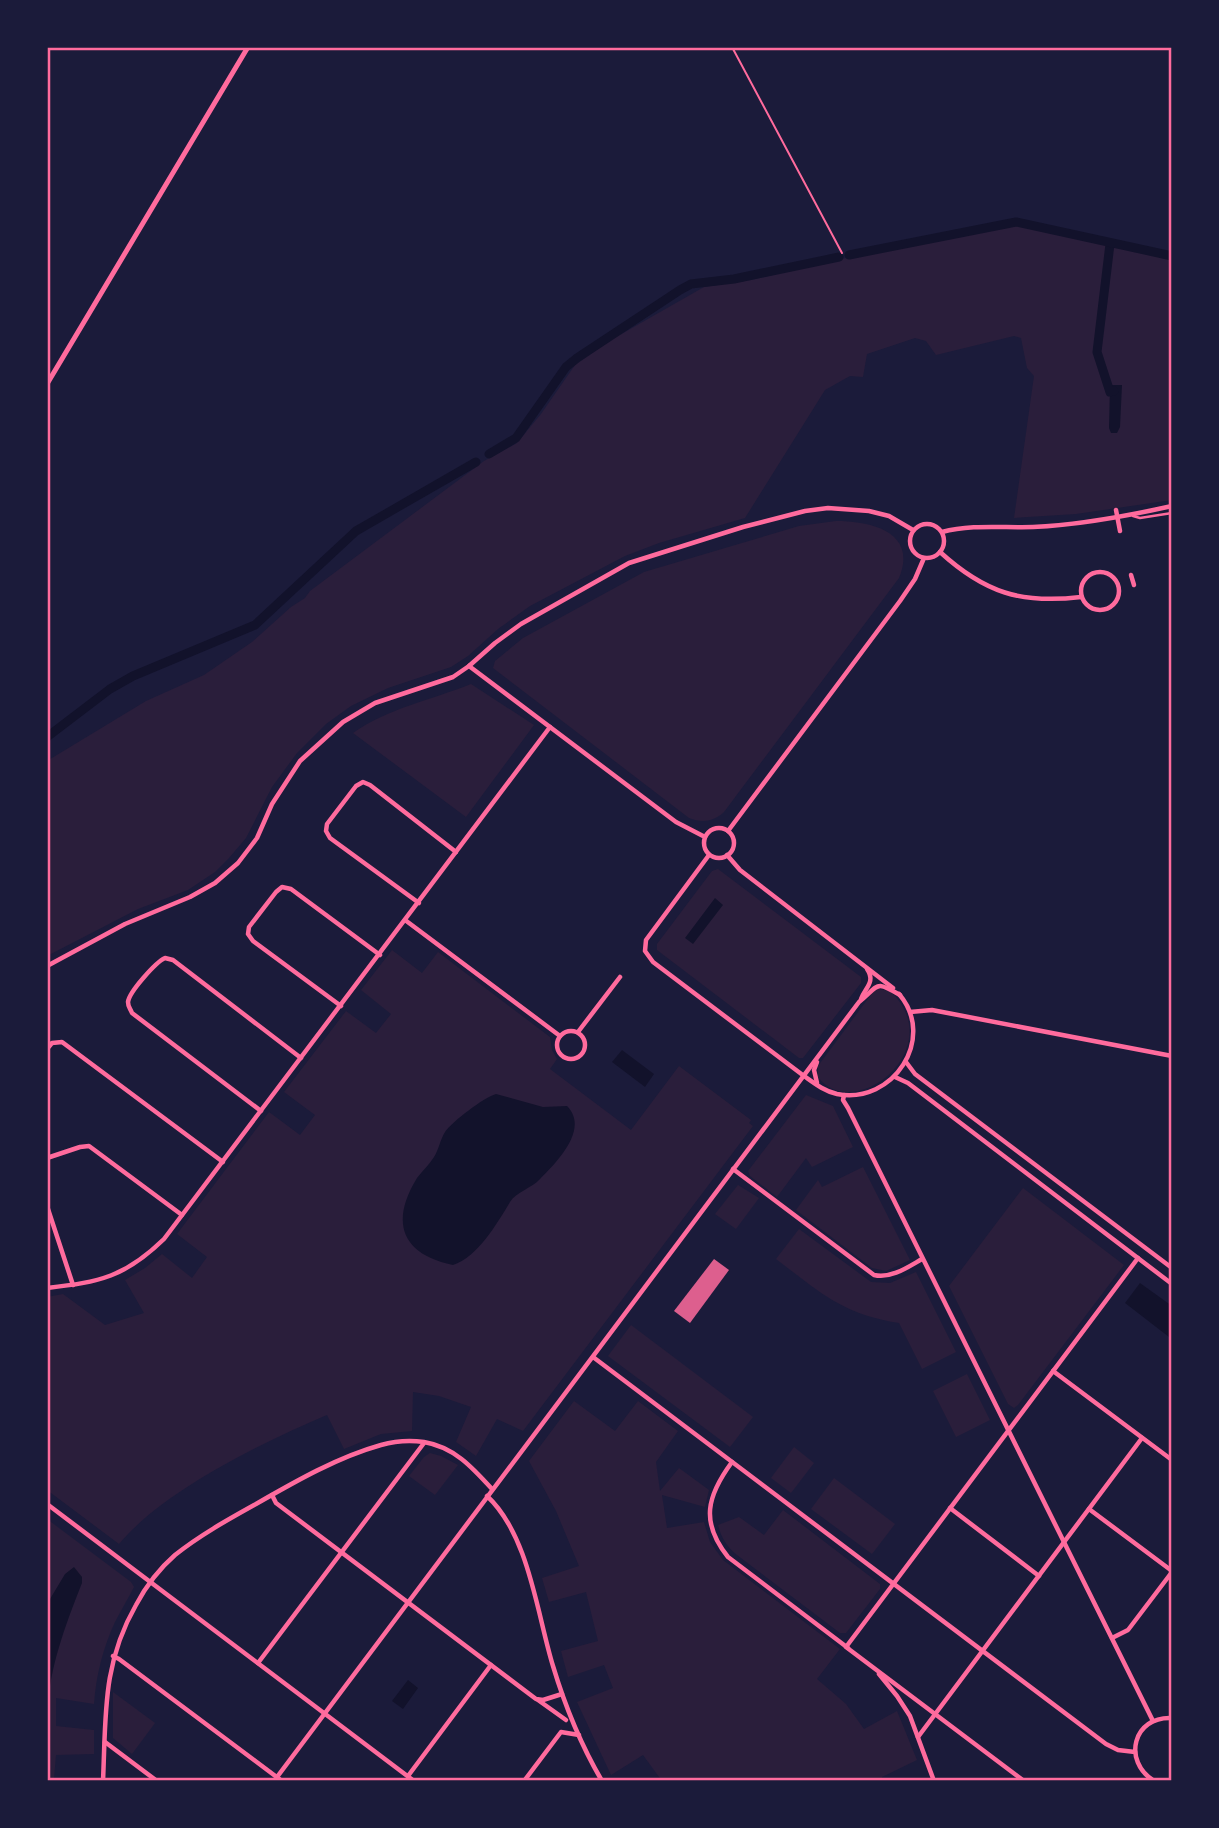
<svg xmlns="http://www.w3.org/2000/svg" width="1219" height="1828" font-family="Karla,sans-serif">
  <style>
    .green { fill: #2a1e3b }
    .water { fill: #12122b }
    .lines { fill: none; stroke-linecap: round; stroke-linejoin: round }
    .canal { stroke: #12122b; stroke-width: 9 }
    .building { fill: #dd5f8e }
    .path { stroke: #ff6b9d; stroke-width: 2 }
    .service { stroke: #ff6b9d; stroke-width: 2.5 }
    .minor { stroke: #ff6b9d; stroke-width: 4.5 }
    .tertiary { stroke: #ff6b9d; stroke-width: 5 }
    .neatline { fill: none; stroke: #ff6b9d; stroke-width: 2.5 }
  </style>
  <rect width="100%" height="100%" fill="#1b1b3a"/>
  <g class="green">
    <path d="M1016,225L1172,260V500L1076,514L1014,518L1034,376L1027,368L1021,338L1014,336L936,355L926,341L915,338L867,354L863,377L850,376L825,390L745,518L659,543L625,556L530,606L498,629L468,656L451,667L388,688L351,706L326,724L297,753L272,787L246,838L229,858L215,872L188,890L138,909L47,956V761L146,701L204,675L252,642L291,607L305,598L310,591L484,461L517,443L541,414L575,365L611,340L704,287L751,280L850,257L883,252Z"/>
    <path d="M836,521C871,521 918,532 899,578L724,812C713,822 702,823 689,818L493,668L495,661L523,638L644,572L799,526Z"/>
    <path d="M471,684L534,725L466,817L353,733C389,708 431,700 471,684Z"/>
    <path d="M718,869L861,977V983L803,1058H799L657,950V944L712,871Z"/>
    <path d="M392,950L422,973L438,952L550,1037L552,1050L557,1059L550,1069L631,1130L679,1066L751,1120L749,1123L753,1126L523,1431L497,1419L476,1456L456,1442L471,1407L439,1396L413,1392L412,1431L381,1434L344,1449L327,1415C263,1442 163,1491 119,1544L47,1490V1297L63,1294L105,1325L144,1313L125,1280L145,1268L162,1254L192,1278L207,1257L177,1234L269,1112L300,1135L315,1115L284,1092L346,1011L376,1033L391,1014L361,990Z"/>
    <path d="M879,989L890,991C951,1048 853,1125 818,1077V1066L873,992Z"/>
    <path d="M806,1095L833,1106L853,1147L812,1167L806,1158L777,1197L750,1176L748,1171Z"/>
    <path d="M863,1167L910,1260L886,1271L872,1268L796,1210L818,1180L822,1187Z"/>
    <path d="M738,1185L759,1198L736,1229L715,1214Z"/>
    <path d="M1023,1188L1124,1265L1018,1405L1014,1408L1008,1404L949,1286Z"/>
    <path d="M799,1229L871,1282L890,1283L916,1272L956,1352L922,1369L899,1323C842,1314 821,1293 776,1259Z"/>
    <path d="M631,1325L753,1417L730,1447L608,1356Z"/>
    <path d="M967,1374L990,1420L956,1437L933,1391Z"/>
    <path d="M574,1401L615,1431L638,1401L678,1431L656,1462L660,1491L679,1468L709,1490L705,1507L662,1495L667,1528L704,1522L710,1542L723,1560L840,1649L817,1679L846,1704L864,1729L897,1711L917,1760L882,1777L883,1781H662L643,1755L611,1775L577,1702L613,1688L604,1665L568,1677L561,1651L598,1641L586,1592L549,1602L542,1578L579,1566L556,1511L529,1461Z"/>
    <path d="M794,1447L814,1463L791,1493L771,1478Z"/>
    <path d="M430,1453L441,1456L458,1465L435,1495L409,1476L424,1457Z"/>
    <path d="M834,1478L895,1524L872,1554L811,1509Z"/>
    <path d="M783,1510L880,1584V1589L846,1633H840L737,1555C727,1547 721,1537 718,1525L739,1517L764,1535Z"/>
    <path d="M47,1519L131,1582L134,1587C128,1599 121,1610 115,1622C103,1648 96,1675 94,1704L56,1698V1726L94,1730V1754L56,1755L54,1779L69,1781H47Z"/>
    <path d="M113,1692L155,1723L132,1754L113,1738Z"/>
  </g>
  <g class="water">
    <path d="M1110,385H1122L1120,427L1117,433H1111L1109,428Z"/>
    <path d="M715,898L723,905L693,944L685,938Z"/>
    <path d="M622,1050L654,1074L645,1087L612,1062Z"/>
    <path d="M496,1094L543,1107L567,1106C590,1129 556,1163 540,1179C532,1188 516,1192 510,1202C498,1222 477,1258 453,1265C401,1254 390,1222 417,1178C422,1171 429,1165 434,1157C439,1149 440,1140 445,1132C453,1121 483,1098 496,1094Z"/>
    <path d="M1140,1283L1172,1306V1333L1169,1337L1125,1303Z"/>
    <path d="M74,1567L82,1577V1583C65,1626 50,1666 47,1712V1604L65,1574Z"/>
    <path d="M408,1680L418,1688L403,1709L392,1701Z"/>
  </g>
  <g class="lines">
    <g class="canal">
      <path d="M1110,244L1097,352L1110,392L1114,391"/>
      <path d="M849,255L1016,222L1172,256"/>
      <path d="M489,454L516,438L566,367L577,358L680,290L691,284L734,279L839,257"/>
      <path d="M47,737L110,689L133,676L255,625L356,531L476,462"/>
    </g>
  </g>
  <path class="building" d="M714,1259L729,1270L690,1323L674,1311Z"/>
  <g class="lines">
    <path class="path" d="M732,47L842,253"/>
    <path class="service" d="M1133,516L1140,518L1172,513"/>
    <g class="minor">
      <path d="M1116,510L1120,531"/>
      <circle cx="927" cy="541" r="17"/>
      <path d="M942,532C971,524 1003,528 1033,527C1080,525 1127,516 1172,506"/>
      <path d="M940,552C985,593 1021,604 1081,597"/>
      <circle cx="1100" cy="591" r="19"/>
      <path d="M1131,575L1134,585"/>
      <path d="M469,666L676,822L705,837"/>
      <circle cx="719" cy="843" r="15"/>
      <path d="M728,831L900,601L915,579L924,558"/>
      <path d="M709,855L646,940L645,951L653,962L804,1076C814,1083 824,1091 837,1094C893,1105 937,1038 899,994"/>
      <path d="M727,855L740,870L893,988"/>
      <path d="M419,903L330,838L326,831L327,824L356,786L363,782L370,785L456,852"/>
      <path d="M405,920L560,1036"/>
      <path d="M47,966L125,924L190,897L215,883L238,863L257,838L272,804L300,761L343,722L375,703L453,677L469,666L495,643L521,624L629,563L743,527L805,511L828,508L869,511L889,516L913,530"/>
      <path d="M861,999C865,988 876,982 867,969"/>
      <path d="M341,1006L253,941L248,934L249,927L276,892L282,887L291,889L380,955"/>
      <path d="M910,1012L932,1010L1172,1056"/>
      <circle cx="571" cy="1045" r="14"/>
      <path d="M578,1032L620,977"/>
      <path d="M47,1049L52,1043L62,1042L223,1162"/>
      <path d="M817,1062L814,1070L817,1083"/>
      <path d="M906,1062L915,1074L1172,1268"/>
      <path d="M895,1077L908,1083L1172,1284"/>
      <path d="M844,1095L843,1100L848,1108L1153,1721"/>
      <path d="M261,1111L132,1013C130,1008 128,1007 128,1002C129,992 156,962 165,958L173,960L301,1058"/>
      <path d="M47,1158L80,1147L89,1146L182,1215"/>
      <path d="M733,1169L874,1275C891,1279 908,1267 922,1259"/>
      <path d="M47,1206L73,1285"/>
      <path d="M47,1288C100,1282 125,1277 164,1239L550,727"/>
      <path d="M593,1357L1106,1744L1118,1750L1135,1752"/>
      <path d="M1053,1371L1172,1460"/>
      <path d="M732,1462C707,1496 700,1522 728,1557L848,1648"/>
      <path d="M272,1495L276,1503L536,1699L543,1700L562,1694"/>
      <path d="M487,1496C529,1535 537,1614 553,1666C565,1706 581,1745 602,1781"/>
      <path d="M47,1504L414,1781"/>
      <path d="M950,1508L1039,1576"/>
      <path d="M1089,1509L1172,1571"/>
      <path d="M1112,1638L1128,1630L1172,1572"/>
      <path d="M113,1656L119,1659L282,1781"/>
      <path d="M258,1663L424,1443"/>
      <path d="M879,1674L897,1696L910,1716L934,1781"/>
      <path d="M538,1700L566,1720"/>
      <path d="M918,1737L1142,1438"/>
      <path d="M105,1742L157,1781"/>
      <path d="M408,1776L491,1665"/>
      <path d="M103,1781C106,1716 102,1664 136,1605C146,1586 159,1569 175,1555C200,1535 229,1519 256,1504C296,1481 338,1457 381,1445C395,1441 410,1440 424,1442C454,1447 472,1467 492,1489"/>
      <path d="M274,1781L859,1002C880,985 874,980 900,995"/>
      <path d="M524,1781L561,1732L579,1735"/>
      <path d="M1024,1781L846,1647L1138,1258"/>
      <path d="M1154,1781C1122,1761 1133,1716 1172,1718"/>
    </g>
    <path class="tertiary" d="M47,384L248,47"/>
  </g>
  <rect width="1219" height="1828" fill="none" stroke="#1b1b3a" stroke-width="98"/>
  <rect x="49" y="49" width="1121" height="1730" class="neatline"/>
</svg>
